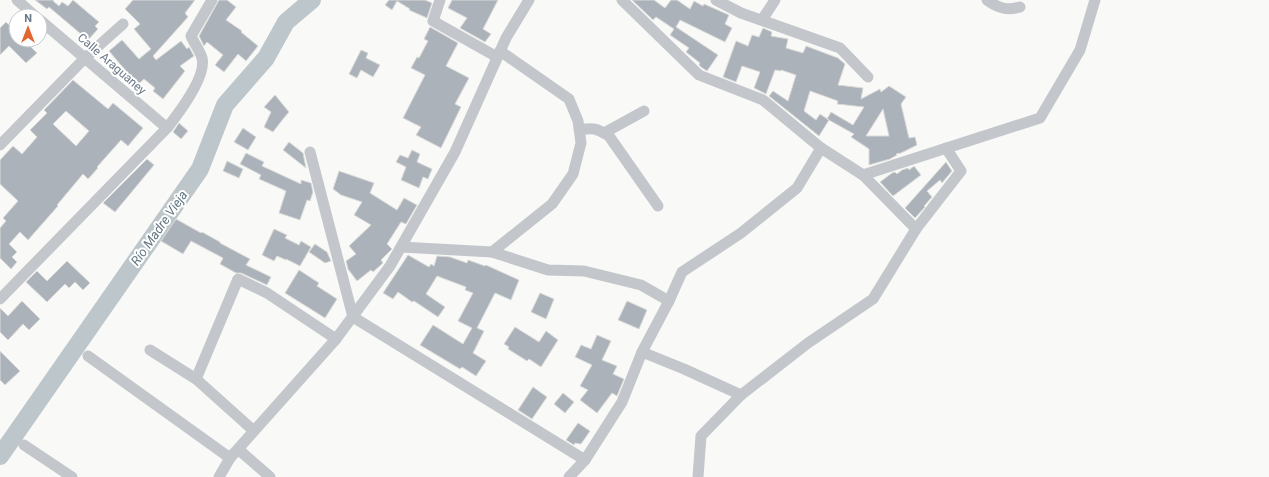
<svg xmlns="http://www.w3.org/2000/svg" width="1269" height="477" font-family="Roboto,sans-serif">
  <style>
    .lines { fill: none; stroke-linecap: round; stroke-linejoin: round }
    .river { stroke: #bcc6cb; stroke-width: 18 }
    .building { fill: #abb2b9; stroke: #dbdbd9; fill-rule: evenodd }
    .minor { stroke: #c3c6cb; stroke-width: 11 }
    .labels { text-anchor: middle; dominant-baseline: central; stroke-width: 4; stroke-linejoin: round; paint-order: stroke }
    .street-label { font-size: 12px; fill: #697888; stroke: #fff }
    .water-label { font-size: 13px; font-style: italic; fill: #657883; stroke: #fff }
  </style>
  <rect width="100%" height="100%" fill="#f9faf7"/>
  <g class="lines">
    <path class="river" d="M0,456L200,169L225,105L266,58L286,22L312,0"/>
  </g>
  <g class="building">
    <path d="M35,0H54L53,1L59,6L62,2L68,6L73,0L99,22L95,26L98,29L88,40L49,7L47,9Z"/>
    <path d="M133,0H195L185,13L188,17L153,56L156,60L181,41L187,49L189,47L194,56L180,66L185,71L163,99L153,91L155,88L144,79L133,89L126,81L130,77L125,72L126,71L109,51L122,40L139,59L151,49L134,29L140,24L125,9Z"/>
    <path d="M219,0H227L236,7L226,20L242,31L241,32L258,46L246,61L238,54L224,72L215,65L223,55L207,42L204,46L199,36Z"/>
    <path d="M389,0H425L432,3L427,18L409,10L410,9L397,1L392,10L385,5Z"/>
    <path d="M452,0H498L483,29L491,34L485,42L460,28L467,18L448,8Z"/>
    <path d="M632,0H654L665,8L671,0H677L690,9L694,1L703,6L704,4L729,15L725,24L732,28L725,42L680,20L676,27L718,55L707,71L701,67L699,65L700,63L686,52L689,48L670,35L674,29L656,17L653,20Z"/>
    <path d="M6,22L16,32V40H24L37,53L26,63L9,46L0,55V28Z"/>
    <path d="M430,27L458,43L446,66L469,78L455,104L461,107L441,148L416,135L421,127L403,118L425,75L411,68L417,57L419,58L428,41L424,39Z"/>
    <path d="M763,28L772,32L771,36L788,39L786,48L803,53L806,46L838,58L845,64L838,85L863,88L861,99L880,89L881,92L889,86L906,97L901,104L909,138L915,137L917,145L901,153L896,154L897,155L890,159L869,165V149L851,137L854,134L827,119L831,112L853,125L864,107L837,104L838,101L810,91L804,111L816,120L820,114L829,120L819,136L769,96L773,91L788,101L796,75L781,70V71L775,70L766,94L754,88L760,72L742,66L736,82L723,77L736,41L748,46L752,35L759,37ZM883,109L889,136H866Z"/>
    <path d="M361,50L368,53L366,58L380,65L373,77L361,70L357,78L349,74Z"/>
    <path d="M73,80L108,109L113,103L143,128L128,146L121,140L97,167L98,168L88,179L83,174L57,205L58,206L28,240L20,232L9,244L17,252L12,257L17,262L11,269L0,258V228L6,221L3,218L18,201L0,184V160L13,146L22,154L37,137L30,130L47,113L44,110ZM66,111L89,131L76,146L53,124Z"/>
    <path d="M275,95L289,112L283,119L273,132L264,127L271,112L264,107Z"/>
    <path d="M179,123L188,131L181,139L173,132Z"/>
    <path d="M243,128L256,137L248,150L234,142Z"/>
    <path d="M289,142L303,153L306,168L283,150Z"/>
    <path d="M412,150L420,154L417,162L432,169L428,179L423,177L419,188L401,180L406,167L396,162L400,155L408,158Z"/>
    <path d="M246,153L264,162L262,166L301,184V180L311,183L313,192L310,201L307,200L300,220L279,213L286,191L259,179L261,175L240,164Z"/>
    <path d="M147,159L154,165L115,212L103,203Z"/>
    <path d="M227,161L243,169L239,178L223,171Z"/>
    <path d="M946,162L952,171L942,183L940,180L927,191L932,197L924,206L925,207L915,218L905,208Z"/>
    <path d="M914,166L921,175L893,196L880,182L892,173L895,172L897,174L902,170L908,168L909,170Z"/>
    <path d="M339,171L374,183L370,193L397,210L404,198L417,205L406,224L401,222L387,244L392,249L381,260L383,263L373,272L371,270L357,281L348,269L346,261L356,254L349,246L371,225L354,215L362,202L341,195L333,189Z"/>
    <path d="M176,219L201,233L202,232L220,242V243L250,259L246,265L271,277L267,285L241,273H236L220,264L223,258L191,241L183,254L161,241Z"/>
    <path d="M274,229L287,235L285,238L299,245L301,241L311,247L300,266L286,259V260L277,256L274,261L262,255Z"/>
    <path d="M315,244L327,252L331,261L325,263L309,252Z"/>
    <path d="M408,255L429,267L431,264L434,266L437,256L450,257L467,263L468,260L485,266L486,265L519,280L511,300L495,293L477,328L484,331L473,353L486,361L476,376L462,367L460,369L420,345L433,325L463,344L472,328L458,321L473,293L465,290L466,287L437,276L426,294L445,307L438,317L414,301L412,302L398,292L393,299L383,293Z"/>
    <path d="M67,261L90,283L83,290L75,282L69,288L65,284L47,302L26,282L37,271L47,281Z"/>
    <path d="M299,270L319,283L317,286L337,299L325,318L285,293Z"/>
    <path d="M540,293L554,299L546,319L531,312Z"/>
    <path d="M22,301L40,319L29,330L23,324L8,340L0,332V308L8,316Z"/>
    <path d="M627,301L647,310L639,329L618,320Z"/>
    <path d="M515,327L539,342L546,331L558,340L541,367L529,359L527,361L508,349L509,347L504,344Z"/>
    <path d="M597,335L611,341L602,360L617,366L613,374L624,379L617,396L612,393L597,413L580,400L588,390L580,386L592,365L575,357L581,345L591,349Z"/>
    <path d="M0,351L20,371L5,385L0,380Z"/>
    <path d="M533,387L547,397L532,419L518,410Z"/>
    <path d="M563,393L574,402L565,413L554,404Z"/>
    <path d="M578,423L590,431L581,444L575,443L574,445L566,440Z"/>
  </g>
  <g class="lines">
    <g class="minor">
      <path d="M17,0L35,16"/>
      <path d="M440,0L433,21L497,57"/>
      <path d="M622,0L699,75L763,100L821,148"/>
      <path d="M716,0L741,13L840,48L868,77"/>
      <path d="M987,0C998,8 1007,11 1020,7"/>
      <path d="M40,20L167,128"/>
      <path d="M762,20L775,0"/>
      <path d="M580,130C594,127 597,129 609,136L658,206"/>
      <path d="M604,133L644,111"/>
      <path d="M0,145L85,58L123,24"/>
      <path d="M310,152L353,317L585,460"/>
      <path d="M863,175L916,229"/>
      <path d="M401,247L492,252L552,204L573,174L581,143L578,121L569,99L500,51"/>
      <path d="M492,252L548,270L584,271L641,285L669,301"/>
      <path d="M0,299L167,128C178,114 207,76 202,58C200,51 194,43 191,36L212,0"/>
      <path d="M150,350L196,379L254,431"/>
      <path d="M642,352L684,369L741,395"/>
      <path d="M88,356L230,458"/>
      <path d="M196,379L238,279L267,293L336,339"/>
      <path d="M24,445L72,477"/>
      <path d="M238,449L270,477"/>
      <path d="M219,477L230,458L336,339L390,266L455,152L506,38L529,0"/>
      <path d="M569,477L585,460L622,402L642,352L669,301L682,272L741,233L797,188L821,148L863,175L1040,118L1080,50L1095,0"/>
      <path d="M698,477L701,436L741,395L808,343L873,299L916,229L961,171L946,148"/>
    </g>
  </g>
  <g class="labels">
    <g class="street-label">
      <text transform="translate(112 64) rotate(41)">Calle Araguaney</text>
    </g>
    <g class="water-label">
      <text transform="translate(159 228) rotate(-55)">Río Madre Vieja</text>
    </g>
  </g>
  <g transform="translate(28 28)"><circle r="19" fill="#ffffff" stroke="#c3c9cf"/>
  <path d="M0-3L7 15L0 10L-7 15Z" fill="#e16630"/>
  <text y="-6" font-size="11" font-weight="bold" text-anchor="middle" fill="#697888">N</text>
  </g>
</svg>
